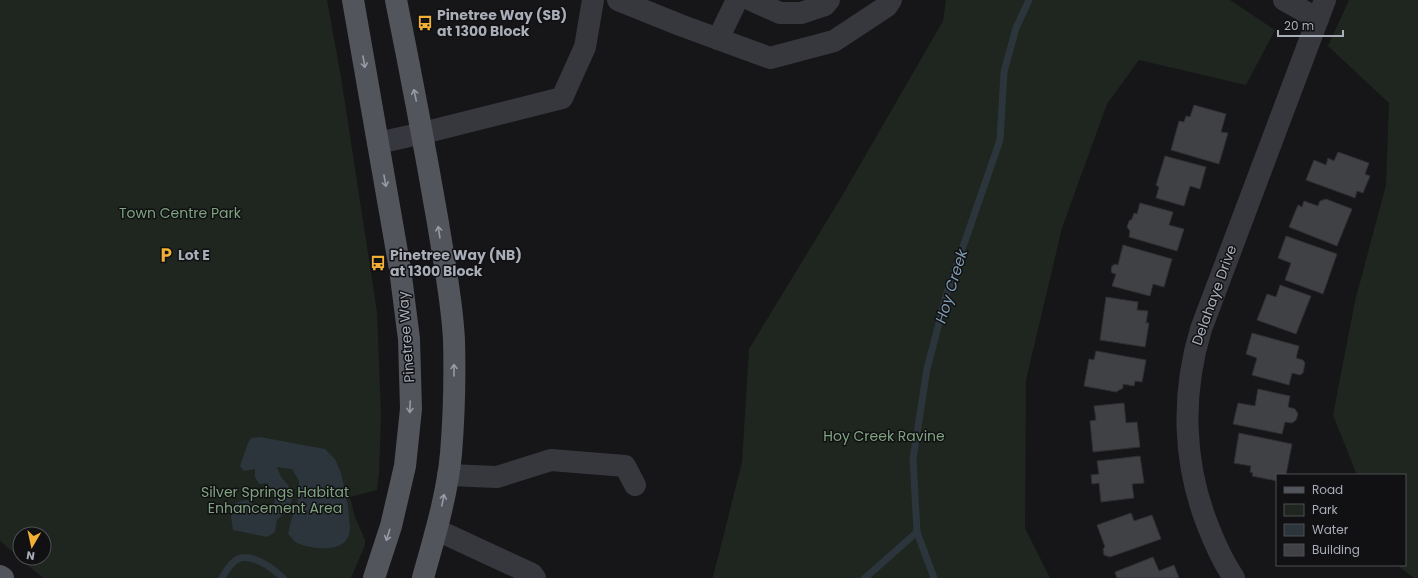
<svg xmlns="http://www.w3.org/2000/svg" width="1418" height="578" font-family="Poppins,sans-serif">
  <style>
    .green { fill: #1e261f; fill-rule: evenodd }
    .water { fill: #2c353c }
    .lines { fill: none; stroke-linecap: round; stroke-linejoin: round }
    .stream { stroke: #2c353c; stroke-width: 7 }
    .building { fill: #404145; stroke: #303034 }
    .minor { stroke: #37383d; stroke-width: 22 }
    .major { stroke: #53555c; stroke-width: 22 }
    .oneway { stroke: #979ba6 }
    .labels { text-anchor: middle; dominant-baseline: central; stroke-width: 3; stroke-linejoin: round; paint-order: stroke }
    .poi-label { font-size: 14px; font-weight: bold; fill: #a8adb8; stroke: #111113; text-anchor: start }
    .park-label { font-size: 14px; fill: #7fa381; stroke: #111113 }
    .street-label { font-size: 14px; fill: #a8adb8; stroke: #111113 }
    .water-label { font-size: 15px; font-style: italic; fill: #7f9bb3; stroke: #111113 }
  </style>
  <rect width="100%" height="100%" fill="#161618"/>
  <g class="green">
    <path d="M0,0H327L341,77L377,312L381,416L379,472L377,490L350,497L355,517L365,540V545L351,578H43L0,541ZM20,534H44V558H20Z"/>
    <path d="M946,0H1230L1275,30L1246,85L1139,60L1107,104L1062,228L1026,380L1025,528L1050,578H712L713,577L742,462L749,349L842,196L943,21Z"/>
    <path d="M1349,0H1418V578H1414L1397,565H1405V475H1357L1333,415L1355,301L1386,185L1389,103L1328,46Z"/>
  </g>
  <path class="water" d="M260,437L325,449L335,459L341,473L348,506L350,529C349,554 314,550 297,543C294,541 291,537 288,534L292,517L297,505L299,481L292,469L277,467L281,477L288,485L292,499L288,510L277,520L275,532L267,537L233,530L231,517L235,503L241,501L248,500L261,511L269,510L275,501L271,490L267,483L259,484L255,477V469L244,471L240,466L248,443L251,438Z"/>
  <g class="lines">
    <g class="stream">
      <path d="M222,578C226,571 229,565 236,560C250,551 274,569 283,578"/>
      <path d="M865,578L917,532"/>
      <path d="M934,578L917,532L913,459L915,446L927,369L946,296L1000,140L1004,72L1016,28L1029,0"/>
    </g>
  </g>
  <g class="building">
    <path d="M1194,105L1226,114L1221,132L1228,133L1219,164L1171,150L1179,121L1184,122L1186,116L1190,117Z"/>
    <path d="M1338,152L1369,163L1365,174L1370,176L1363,193L1357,191L1355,198L1306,180L1314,160L1326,165L1328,158L1334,161Z"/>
    <path d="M1165,156L1206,167L1200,189L1190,186L1184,206L1156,198L1159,187L1156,185Z"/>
    <path d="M1326,199L1352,209L1337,246L1289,227L1298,205L1302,207L1304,201L1318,206L1320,201Z"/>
    <path d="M1140,203L1173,212L1169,225L1184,229L1177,251L1129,237L1130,231L1127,227L1129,221L1132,219L1134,213L1137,214Z"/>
    <path d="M1286,236L1337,254L1323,294L1285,280L1291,263L1278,258Z"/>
    <path d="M1123,245L1172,259L1164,287L1153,284L1150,296L1112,286L1116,274L1112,273L1111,270L1112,266L1115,264L1118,265Z"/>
    <path d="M1280,285L1311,296L1296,334L1257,320L1267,294L1276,297Z"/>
    <path d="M1106,297L1138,302L1137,310L1148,311L1146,323H1149L1145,347L1100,340Z"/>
    <path d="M1252,333L1299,346L1296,358L1303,360L1305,363L1303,373L1300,375L1292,373L1289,385L1252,375L1257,358L1246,354Z"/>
    <path d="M1096,351L1146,360L1142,382L1135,381L1134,386L1123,384V388L1116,392L1084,386L1089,359L1094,360Z"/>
    <path d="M1258,389L1290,396L1288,407L1295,409L1298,414L1296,420L1292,423L1285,422L1282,434L1233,424L1238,403L1255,406Z"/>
    <path d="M1124,403L1126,423L1137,422L1140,447L1093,452L1090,421L1096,420L1094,406Z"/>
    <path d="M1239,433L1292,444L1286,475H1277V481L1252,476L1253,473L1250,472L1251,466L1234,463Z"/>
    <path d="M1140,456L1144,483L1132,484L1134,498L1101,502L1099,483L1092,484L1091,475L1099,474L1097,461Z"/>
    <path d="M1131,513L1134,521L1152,515L1161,539L1110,557L1104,555L1103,549L1105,547L1097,525Z"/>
    <path d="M1153,557L1159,571L1174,565L1179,578H1117L1115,572Z"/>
  </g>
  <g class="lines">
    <g class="minor">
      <path d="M618,0L680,25L770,58L834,41L887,6L891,0"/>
      <path d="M751,0L780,13H801L825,5L829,0"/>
      <path d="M1284,0L1318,19"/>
      <path d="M718,39L737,0"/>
      <path d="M378,143L423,133L562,98L585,47L593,0"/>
      <path d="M448,475L497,477L551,460L625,466L635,485"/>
      <path d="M437,530L532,574L535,578"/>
      <path d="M1234,578C1223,562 1215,544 1208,526C1183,463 1181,395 1201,329L1325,0"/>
    </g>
    <g class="major">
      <path d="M353,0L400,269L409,339L411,409L405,466L391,526L374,578"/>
      <path d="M396,0C411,74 425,148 438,223C444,261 452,300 454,340C455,377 454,417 451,454C447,496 434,538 423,578"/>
      <path d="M0,576L3,578"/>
    </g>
  </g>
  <defs><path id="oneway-shaft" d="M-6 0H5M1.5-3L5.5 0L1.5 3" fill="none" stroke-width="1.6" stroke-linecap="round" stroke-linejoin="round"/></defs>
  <g class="oneway">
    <use href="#oneway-shaft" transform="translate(364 62) rotate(80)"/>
    <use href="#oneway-shaft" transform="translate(415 95) rotate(-102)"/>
    <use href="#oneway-shaft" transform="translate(385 181) rotate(80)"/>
    <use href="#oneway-shaft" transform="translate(439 232) rotate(-99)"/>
    <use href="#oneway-shaft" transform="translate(454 370) rotate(-90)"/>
    <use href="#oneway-shaft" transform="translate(410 407) rotate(92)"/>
    <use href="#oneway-shaft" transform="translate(443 500) rotate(-78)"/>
    <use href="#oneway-shaft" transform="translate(388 535) rotate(108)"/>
  </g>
  <defs>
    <symbol id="bus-bare" viewBox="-9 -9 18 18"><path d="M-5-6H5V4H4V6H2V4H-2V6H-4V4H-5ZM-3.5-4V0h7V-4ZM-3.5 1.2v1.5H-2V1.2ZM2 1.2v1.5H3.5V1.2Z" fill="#f2b134" stroke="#111113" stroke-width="2.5" paint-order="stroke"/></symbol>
    <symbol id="parking-bare" viewBox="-9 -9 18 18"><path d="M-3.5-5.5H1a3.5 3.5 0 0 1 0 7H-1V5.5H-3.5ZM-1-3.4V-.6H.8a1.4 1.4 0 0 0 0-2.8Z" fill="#f2b134" stroke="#111113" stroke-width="2.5" paint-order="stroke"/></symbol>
  </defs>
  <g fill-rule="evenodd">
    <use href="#bus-bare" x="414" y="12" width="22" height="22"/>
    <use href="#parking-bare" x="155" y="244" width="22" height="22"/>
    <use href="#bus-bare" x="367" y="252" width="22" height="22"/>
  </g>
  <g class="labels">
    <g class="poi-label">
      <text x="437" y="15">Pinetree Way (SB)<tspan x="437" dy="16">at 1300 Block</tspan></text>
      <text x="178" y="255">Lot E</text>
      <text x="390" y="255">Pinetree Way (NB)<tspan x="390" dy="16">at 1300 Block</tspan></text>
    </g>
    <g class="park-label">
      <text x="180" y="213">Town Centre Park</text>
      <text x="884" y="436">Hoy Creek Ravine</text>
      <text x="275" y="492">Silver Springs Habitat<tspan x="275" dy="16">Enhancement Area</tspan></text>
    </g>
    <g class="street-label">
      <text transform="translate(1214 295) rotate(-70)">Delahaye Drive</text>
      <text transform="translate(406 337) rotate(-94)">Pinetree Way</text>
    </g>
    <g class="water-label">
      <text transform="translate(951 286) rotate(-73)">Hoy Creek</text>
    </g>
  </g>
  <rect x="1276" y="474" width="130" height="92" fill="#111113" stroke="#4d4f55"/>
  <rect x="1284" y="487" width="20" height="6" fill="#53555c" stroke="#4d4f55"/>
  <text x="1312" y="494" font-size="12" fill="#a8adb8">Road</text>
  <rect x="1284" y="504" width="20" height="12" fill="#1e261f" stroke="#4d4f55"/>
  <text x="1312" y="514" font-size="12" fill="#a8adb8">Park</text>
  <rect x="1284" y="524" width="20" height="12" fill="#2c353c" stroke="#4d4f55"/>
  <text x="1312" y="534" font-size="12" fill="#a8adb8">Water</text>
  <rect x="1284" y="544" width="20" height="12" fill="#404145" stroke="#4d4f55"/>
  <text x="1312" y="554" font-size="12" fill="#a8adb8">Building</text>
  <g transform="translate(32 546) rotate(189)"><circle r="19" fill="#111113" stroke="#4d4f55"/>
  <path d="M0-3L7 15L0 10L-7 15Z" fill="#f2b134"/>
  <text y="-6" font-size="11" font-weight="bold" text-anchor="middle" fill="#a8adb8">N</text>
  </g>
  <path d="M1278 30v6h65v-6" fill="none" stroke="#a8adb8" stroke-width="2"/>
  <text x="1284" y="30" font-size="12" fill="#a8adb8" stroke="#111113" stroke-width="3" paint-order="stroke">20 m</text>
</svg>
